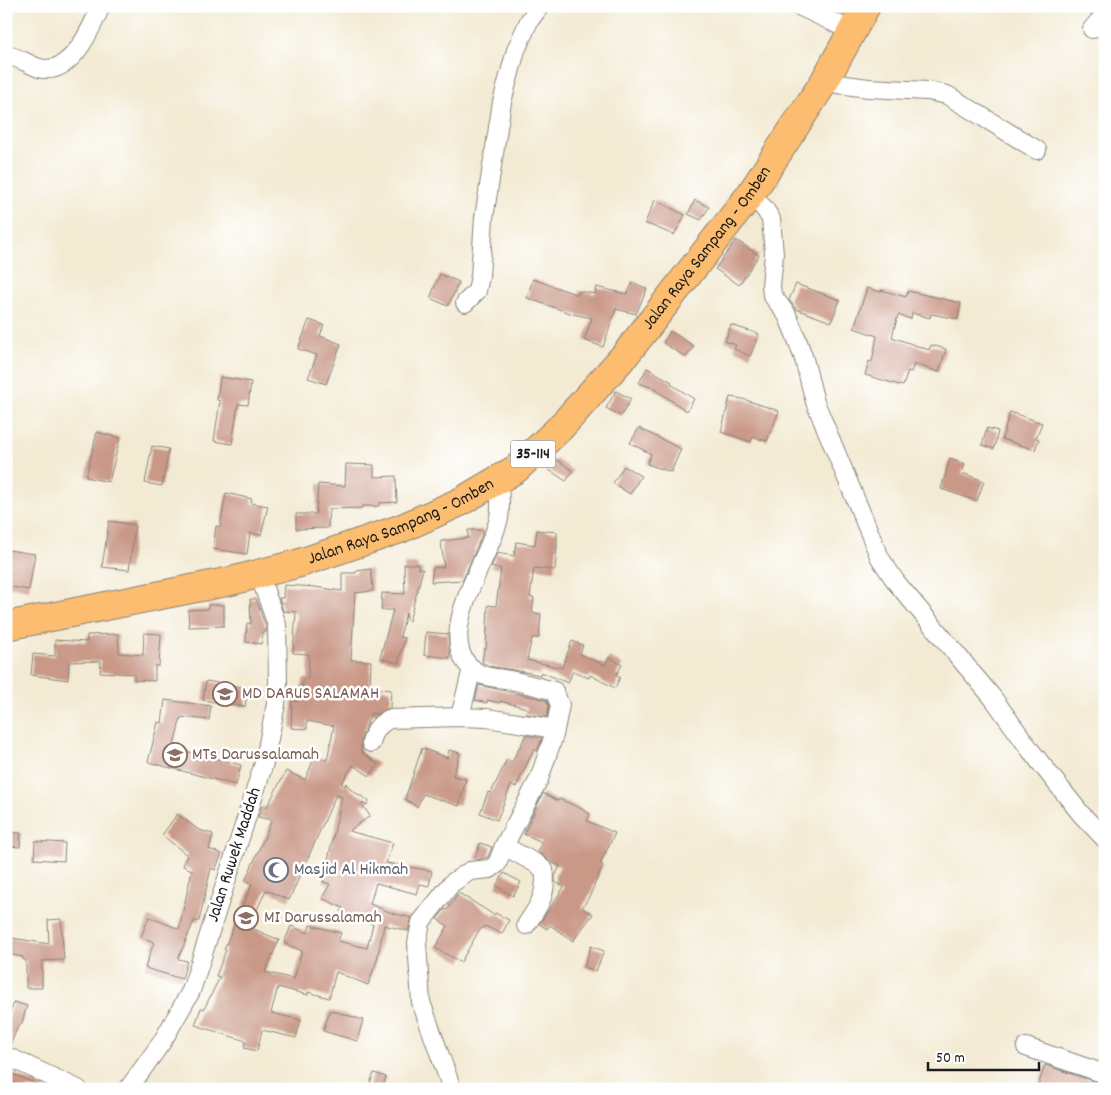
<svg xmlns="http://www.w3.org/2000/svg" width="1111" height="1095" font-family="Dekko,sans-serif">
  <style>
    .building { fill: #c99887; fill-rule: evenodd }
    .lines { fill: none; stroke-linecap: round; stroke-linejoin: round }
    .minor-casing { stroke: #888378; stroke-width: 20 }
    .primary-casing { stroke: #888378; stroke-width: 30 }
    .minor { stroke: #fff; stroke-width: 18 }
    .primary { stroke: #fcbd6f; stroke-width: 28 }
    .labels { text-anchor: middle; dominant-baseline: central; stroke-width: 5; stroke-linejoin: round; paint-order: stroke }
    .shield { fill: #fff; stroke: #606060; stroke-width: 1 }
    .shield-label { font-size: 16px; font-weight: bold; fill: #1c1c1c }
    .street-label { font-size: 18px; fill: #1c1c1c; stroke: #fff }
    .education-label { font-size: 18px; fill: #785e54; stroke: #fff; text-anchor: start }
    .worship-label { font-size: 18px; fill: #5b616d; stroke: #fff; text-anchor: start }
  </style>
  <rect width="100%" height="100%" fill="#fff"/>
  <filter id="ink" filterUnits="userSpaceOnUse"><feTurbulence type="fractalNoise" baseFrequency=".02" numOctaves="2"/><feDisplacementMap in="SourceGraphic" scale="10" xChannelSelector="R" yChannelSelector="G"/><feConvolveMatrix kernelMatrix="1 2 1 2 8 2 1 2 1" color-interpolation-filters="sRGB"/></filter>
  <filter id="wash" filterUnits="userSpaceOnUse"><feTurbulence type="fractalNoise" baseFrequency=".0096" numOctaves="4" result="noise"/><feDisplacementMap in="SourceGraphic" scale="20" xChannelSelector="R" yChannelSelector="G"/><feGaussianBlur stdDeviation="1.12" result="paint"/><feColorMatrix in="noise" values="0 0 0 0 0 0 0 0 0 0 0 0 0 0 0 0 0 1.4 0 .05"/><feComposite in="paint" operator="in"/></filter>
  <g filter="url(#wash)">
    <rect width="100%" height="100%" fill="#f3ead3"/>
    <g id="blocks">
      <g class="building">
        <path d="M655,200L685,215L674,235L645,223Z"/>
        <path d="M695,200L709,207L701,220L688,214Z"/>
        <path d="M736,240L759,255L739,285L715,269Z"/>
        <path d="M440,274L459,282L448,306L430,298Z"/>
        <path d="M533,279L578,295L579,291L595,294L596,287L627,294L633,282L647,289L636,314L616,309L603,347L584,340L592,318L573,314L527,298Z"/>
        <path d="M796,284L840,300L831,322L796,309L789,300Z"/>
        <path d="M867,288L881,292V290L906,297L908,291L961,303L958,319L931,314L930,318L912,313L911,319L898,315L892,337L929,350L931,345L946,349L939,372L914,364L911,372L908,371L903,386L865,375L869,361L872,362L877,336L854,328Z"/>
        <path d="M309,320L324,325L320,336L341,344L326,384L308,378L317,355L298,349Z"/>
        <path d="M731,325L759,334L750,356L734,349L736,345L725,341Z"/>
        <path d="M670,331L694,346L686,357L663,343Z"/>
        <path d="M647,368L672,382L671,384L694,399L687,411L651,387L639,383Z"/>
        <path d="M220,377L251,382L248,405L238,404L232,444L214,441L220,401L217,400Z"/>
        <path d="M616,391L631,399L621,416L606,408Z"/>
        <path d="M730,397L743,399L779,411L767,441L753,437L751,442L721,432Z"/>
        <path d="M1010,412L1042,423L1036,438L1039,439L1035,450L1002,439Z"/>
        <path d="M639,428L681,449L671,472L647,464L651,454L630,443Z"/>
        <path d="M987,428L998,431L994,449L982,445Z"/>
        <path d="M97,432L120,438L109,482L86,477Z"/>
        <path d="M152,446L169,449L162,486L145,483Z"/>
        <path d="M556,459L573,471L566,481L549,470Z"/>
        <path d="M950,459L965,464L962,473L984,481L977,501L941,489Z"/>
        <path d="M346,464L374,465V477L396,476L397,502L379,503V506H362V508L329,509L328,528L296,529V514H316L318,484L345,486Z"/>
        <path d="M624,466L641,476L630,494L613,483Z"/>
        <path d="M226,493L252,499L251,503L268,506L261,535L250,533L247,554L213,549L216,526L220,527Z"/>
        <path d="M109,521L135,525L129,570L102,567Z"/>
        <path d="M468,530H483V532L463,580L431,582L433,568L444,567L441,541L468,538Z"/>
        <path d="M537,530L557,532V547L555,570L534,568L530,597L534,598L532,613L541,614L539,638H532L527,660L562,668L572,641L583,645L580,654L605,665L609,657L622,665L616,675L620,677L615,688L590,675L589,678L573,671L568,683L541,672L540,675L525,672L489,666L482,662L484,649H486L488,605L496,606L501,569L491,567L497,553L514,556L516,542L535,545Z"/>
        <path d="M8,550L35,554L29,590L6,586V561Z"/>
        <path d="M404,564H418V569H423L409,621L407,620L406,613L400,637L405,638L398,663L380,658L393,610H381L382,593L405,594Z"/>
        <path d="M371,569L373,591L355,593L351,660L371,661L370,688L391,690L390,708L377,714L371,713L361,740V752L378,764L370,776L353,765L341,784L345,786L346,783L351,790L369,801L367,805L361,803L370,816L349,831L393,843L386,863L432,871L429,886L420,884L417,894L376,883L370,904L392,913L412,918L408,931L384,925L377,960L368,985L336,972L329,998L308,992V995L278,987L271,1013L301,1020L296,1038L262,1030L257,1051L244,1048L246,1041L195,1025L201,1008L204,1009L220,977L216,976L226,950L224,949L252,884L245,881L272,820L258,817L262,806L267,807L286,771L305,780L315,756L327,760L334,726L307,721V729L291,728L292,701L297,702L304,678L308,679L309,654L293,653L296,612L283,611L279,598H283L284,585L315,587L342,591V573H356V571ZM336,795L342,797L323,882L330,884L322,898L343,908L341,912L373,924L367,948L338,941L341,933L310,925L308,933L291,926L284,943L302,951L294,979L265,972L279,940L249,927L266,890L289,900Z"/>
        <path d="M250,599H256L266,627V632H263L261,644L246,642L247,623L251,624Z"/>
        <path d="M208,605H224V626L189,627L188,610L208,609Z"/>
        <path d="M426,632L448,634L450,658L424,655Z"/>
        <path d="M144,633L161,634L159,666H155V681L134,680V674L100,672L101,661L69,662L68,680L31,675L33,654L55,656V640L87,642V635L118,634L119,653L143,655Z"/>
        <path d="M206,681L248,688L245,707L203,700Z"/>
        <path d="M479,685L546,700L549,706L547,717L526,714L527,708L500,701V703L487,700V703L475,700Z"/>
        <path d="M165,700L211,706L209,720L181,717L173,748L241,765L236,785L148,762L158,722L162,723Z"/>
        <path d="M526,735L542,738L537,751L534,749L516,787L511,785L497,820L480,813L488,792L491,793L507,759L512,762Z"/>
        <path d="M422,748L447,758L449,750L460,753L453,776L466,779L459,806L423,794L417,807L405,799Z"/>
        <path d="M543,793L558,801L559,799L578,807L590,814L587,821L615,833L600,864L603,865L590,895L582,908L593,914L573,941L550,925L547,929L539,924L564,887L555,882V876L560,866L551,862L538,852L542,842L524,834Z"/>
        <path d="M177,814L199,830L213,834L209,849L222,854L215,870L211,868L199,921H194L178,959L187,961L182,979L145,968L154,942L141,937L149,917L179,929L192,870L183,866L187,855L162,835Z"/>
        <path d="M6,832L21,833L20,847L6,846Z"/>
        <path d="M35,841L65,843L64,861L34,859Z"/>
        <path d="M480,843L492,847L488,857L477,860L475,859Z"/>
        <path d="M504,873L521,882L513,896L496,886Z"/>
        <path d="M459,893L494,915L495,913L509,920L502,934L485,926L478,932L461,962L435,948L448,926L437,919L445,909L447,910Z"/>
        <path d="M61,919L64,960L42,961V988H26V960L22,959L23,957L6,954V937L49,944L48,920Z"/>
        <path d="M591,946L604,951L596,971L584,967Z"/>
        <path d="M14,1002L27,1006L21,1025L19,1024L9,1048L6,1049V1025Z"/>
        <path d="M330,1010L363,1020L357,1041L323,1031Z"/>
        <path d="M1045,1065L1099,1083L1098,1089H1037Z"/>
        <path d="M6,1071L48,1089H6Z"/>
        <path d="M374,1073L386,1077L382,1089H368Z"/>
      </g>
    </g>
  </g>
  <g filter="url(#ink)">
    <use href="#blocks" fill-opacity="0" stroke="#888378" stroke-width="1"/>
    <g class="lines">
      <defs>
        <g id="minor">
          <path d="M799,6L852,31"/>
          <path d="M1092,29L1105,14"/>
          <path d="M6,55C18,57 28,64 39,68C71,77 91,29 101,6"/>
          <path d="M824,82L868,88L928,91L947,95L1037,150"/>
          <path d="M750,195L764,208L771,219L774,254L771,286L772,295L787,315L795,334L804,359L815,402L880,558L896,582L993,698L1031,751L1081,814L1105,839"/>
          <path d="M465,303L477,291L480,276L484,218L502,102L516,50L529,21L540,6"/>
          <path d="M460,717L472,668"/>
          <path d="M371,743C374,731 378,725 389,719L460,717L487,718L555,729"/>
          <path d="M504,846L537,864L544,870C548,893 539,906 526,925"/>
          <path d="M1026,1047L1105,1074"/>
          <path d="M11,1058L78,1089"/>
          <path d="M128,1089L162,1042L191,991L264,763L276,704L278,682L277,625L259,574"/>
          <path d="M452,1089L421,1002L417,943L421,922L452,883L470,871L490,869L497,864L504,846L539,779L554,735L560,705L554,691C539,687 525,683 510,680C501,678 488,678 480,674C425,645 491,558 499,518C501,506 500,493 498,480"/>
        </g>
        <g id="primary">
          <path id="s1" d="M6,626L231,581L300,563L400,529L460,502L516,469L560,428L626,354L750,195L824,82L866,6"/>
        </g>
      </defs>
      <use href="#minor" class="minor-casing"/>
      <use href="#primary" class="primary-casing"/>
      <use href="#minor" class="minor"/>
      <use href="#primary" class="primary"/>
    </g>
  </g>
  <defs>
    <symbol id="school-ring" viewBox="-11 -11 22 22"><circle r="9.5" fill="#fff" stroke="#8d6e63" stroke-width="1.5"/><path d="M0-5L7-2L0 1L-7-2ZM-4 1L0 2.5L4 1V4Q0 6-4 4Z" fill="#8d6e63"/></symbol>
    <symbol id="mosque-ring" viewBox="-11 -11 22 22"><circle r="9.5" fill="#fff" stroke="#6b7280" stroke-width="1.5"/><path d="M3.5-4.9A6 6 0 1 0 3.5 4.9A5 5 0 1 1 3.5-4.9Z" fill="#6b7280"/></symbol>
  </defs>
  <g fill-rule="evenodd">
    <use href="#school-ring" x="211" y="680" width="28" height="28"/>
    <use href="#school-ring" x="161" y="741" width="28" height="28"/>
    <use href="#mosque-ring" x="262" y="856" width="28" height="28"/>
    <use href="#school-ring" x="232" y="904" width="28" height="28"/>
  </g>
  <g class="labels">
    <rect class="shield" x="510.5" y="440.5" width="45" height="27" rx="4"/>
    <g class="shield-label">
      <text x="533" y="454">35-114</text>
    </g>
    <g class="street-label">
      <text stroke="none"><textPath href="#s1" startOffset="830">Jalan Raya Sampang - Omben</textPath></text>
      <text stroke="none"><textPath href="#s1" startOffset="410">Jalan Raya Sampang - Omben</textPath></text>
      <text transform="translate(235 855) rotate(-72)">Jalan Ruwek Maddah</text>
    </g>
    <g class="education-label">
      <text x="242" y="694">MD DARUS SALAMAH</text>
      <text x="192" y="755">MTs Darussalamah</text>
      <text x="264" y="918">MI Darussalamah</text>
    </g>
    <g class="worship-label">
      <text x="294" y="870">Masjid Al Hikmah</text>
    </g>
  </g>
  <rect width="1111" height="1095" fill="none" stroke="#fff" stroke-width="25"/>
  <path d="M928 1062v8h111v-8" fill="none" stroke="#1c1c1c" stroke-width="2.5"/>
  <text x="936" y="1062" font-size="15" fill="#1c1c1c" stroke="#ffffff" stroke-width="4" paint-order="stroke">50 m</text>
</svg>
